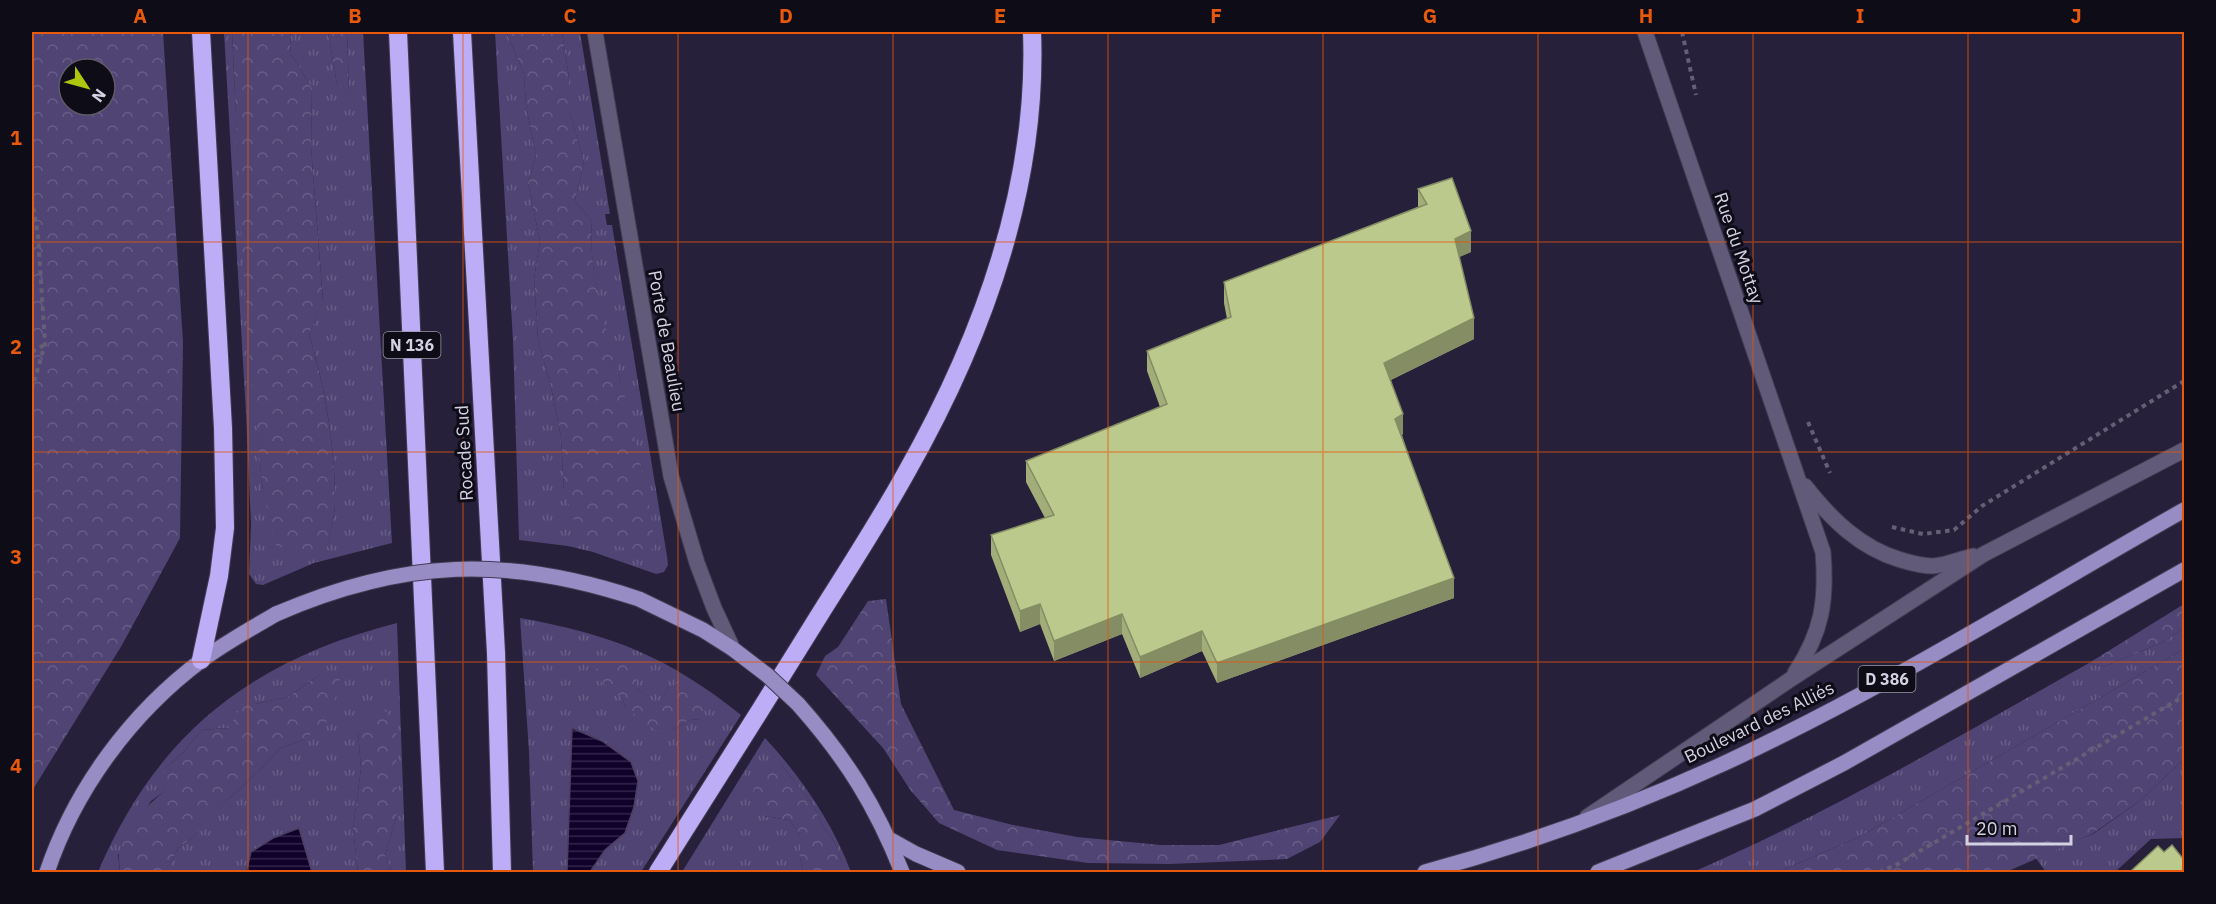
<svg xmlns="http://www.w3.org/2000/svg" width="2216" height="904" font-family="'IBM Plex Sans',sans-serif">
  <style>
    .grass { fill: url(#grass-tufts); fill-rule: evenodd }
    .forest { fill: url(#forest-crowns); fill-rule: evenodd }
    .water { fill: url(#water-rules); stroke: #4b3f62; stroke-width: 1.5 }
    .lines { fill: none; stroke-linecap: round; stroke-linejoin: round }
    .street-casing { stroke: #423c53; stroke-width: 17 }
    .secondary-casing { stroke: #423c53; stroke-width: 17 }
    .primary-casing { stroke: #423c53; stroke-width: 17 }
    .highway-casing { stroke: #423c53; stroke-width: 20 }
    .path { stroke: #645f76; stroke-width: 4; stroke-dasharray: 4.5 4.5; stroke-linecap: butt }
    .street { stroke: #615b79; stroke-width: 15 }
    .secondary { stroke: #615b79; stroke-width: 15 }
    .primary { stroke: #988cc5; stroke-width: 15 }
    .highway { stroke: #bdadf7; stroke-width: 18 }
    .primary-bridge-casing { stroke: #423c53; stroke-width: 17; stroke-linecap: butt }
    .primary-bridge { stroke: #988cc5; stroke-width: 15 }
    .wall { fill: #a2ad79 }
    .shaded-wall { fill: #848d63 }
    .building { fill: #bcc98d; stroke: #848d63; stroke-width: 1.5 }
    .grid { fill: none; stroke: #e8590c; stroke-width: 1.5; stroke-opacity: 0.55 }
    .labels { text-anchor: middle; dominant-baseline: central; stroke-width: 6; stroke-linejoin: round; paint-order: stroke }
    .shield { fill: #0e0c17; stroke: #9996a6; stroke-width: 1.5 }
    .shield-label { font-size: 16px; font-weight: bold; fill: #d4d1e3 }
    .street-label { font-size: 18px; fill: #d4d1e3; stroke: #0e0c17 }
    .neatline { fill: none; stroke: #e8590c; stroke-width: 2 }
    .grid-label { font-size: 20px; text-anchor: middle; font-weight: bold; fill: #e8590c }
  </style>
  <defs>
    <pattern id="grass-tufts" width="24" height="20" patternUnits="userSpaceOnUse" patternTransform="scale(1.5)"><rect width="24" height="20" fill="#4f4473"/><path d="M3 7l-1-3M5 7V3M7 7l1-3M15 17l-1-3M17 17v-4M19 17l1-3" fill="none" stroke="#675e87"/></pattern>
    <pattern id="forest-crowns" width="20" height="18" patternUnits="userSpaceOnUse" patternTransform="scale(1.5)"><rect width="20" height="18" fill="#4f4473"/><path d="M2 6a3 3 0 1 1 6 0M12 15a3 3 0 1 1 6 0" fill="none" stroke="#675e87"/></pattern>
    <pattern id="water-rules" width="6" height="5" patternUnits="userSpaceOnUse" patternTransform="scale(1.5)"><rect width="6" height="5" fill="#10012b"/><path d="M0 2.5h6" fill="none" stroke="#32254a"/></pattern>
  </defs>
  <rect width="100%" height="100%" fill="#26203a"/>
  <g class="grass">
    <path d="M224,32H232C239,186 248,339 263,493L327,546C330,533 334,519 335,505C336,454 325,383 309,335L323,300L311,147L312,88L291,54L290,32H328L337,84L349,91L347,32H363L392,543L314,563L263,585L256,584L249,574L251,524L246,414Z"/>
    <path d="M495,32H509L507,34L524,74L526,105L536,156L528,183L540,241L534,279L538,339L551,387L561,437L564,491L621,383C605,331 588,276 592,221L575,201L584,162L569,110V78L562,32H580L610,214H605L607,225H612L667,556L668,565L664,572L656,574L593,552L568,546L519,540L513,341Z"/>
    <path d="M520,618C611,634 669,657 741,715L641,872H590L605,850L625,833L573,728L567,872H533L529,752ZM669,687L700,719L690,720L673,730L626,708L622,698L637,689L657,705Z"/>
    <path d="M397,623L406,872H392L385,856L397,814L358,731L361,768L353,829L358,872H312L298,828L251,852L246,872H169V866L178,848L194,837L209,812L231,797L263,767L280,748L303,740L320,675L287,697L256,704L229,728L201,730L185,751L165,768V791L151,801L118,855L120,872H98C157,733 252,660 397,623Z"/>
    <path d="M2184,628V649L1859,837L1778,872H1693C1830,813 1959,736 2089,663L2103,667L2163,642Z"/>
    <path d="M765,738C802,778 832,822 851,872H842V863L835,843L823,826L813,805L781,764L764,816L789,820L800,834V858L803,872H682Z"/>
    <path d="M2184,759V838L2151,839L2115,872H2046L2035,857L2093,834L2141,800Z"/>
  </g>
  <g class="forest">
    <path d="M32,32H163L183,342L180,538L122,645L32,791ZM69,69H105V105H69Z"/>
    <path d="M232,32H290L291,54L312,88L311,147L323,301L309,335C325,384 336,454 335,505C334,519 330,533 327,547L304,556L276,545L263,493L249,353L241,228Z"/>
    <path d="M328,32H347L349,92L337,84Z"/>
    <path d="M509,32H562L569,78V110L584,162L575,201L592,221C588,276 606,330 621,383C629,414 637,445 643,477C648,501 655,525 653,549L640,552L583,536L575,523L564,491L561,437L551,387L538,339L534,279L540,241L528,183L536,156L526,105L524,74L507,34Z"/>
    <path d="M886,599L901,704L954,810L1013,825L1077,837L1161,845H1219L1340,815L1320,842L1287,859L1170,864L1088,863L997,850L939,823L911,791L883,748L816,675L825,656L838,647L868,601Z"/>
    <path d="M2184,604V628L2163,642L2103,667L2089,663Z"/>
    <path d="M2184,649V759L2141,800L2092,834L2006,872H1778L1859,837Z"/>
    <path d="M603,659H618L636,670L637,689L657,704L669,687L686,680L698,690L707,705L700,719L690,720L673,730H655L626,708L622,698L601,682L595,671Z"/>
    <path d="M334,673L340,679L330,719L303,740L280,748L263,767L231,797L210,812L194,837L178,848L169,866V872H120C120,866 118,859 119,853C126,828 144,807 165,791V768L185,751L201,730L229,728L246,697L256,704L287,697L320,675Z"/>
    <path d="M382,708L396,723L397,814L385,856L392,872H358L353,829L361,768L358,731L367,712Z"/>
    <path d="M768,762L781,764L813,805L823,826L835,843L842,863V872H803L800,858V834L789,820L764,816L753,807V792L759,767Z"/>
  </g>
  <g class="water">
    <path d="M572,728L602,741L631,762L638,781L634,807L625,833L605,850L590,872H567Z"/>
    <path d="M299,828L312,872H246L251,852L273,838Z"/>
  </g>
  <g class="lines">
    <defs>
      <g id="street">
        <path d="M1645,32L1823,552C1827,601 1822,632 1795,673"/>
        <path d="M1805,486C1831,519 1860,548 1901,560C1911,563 1923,566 1933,566C1946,565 1960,559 1973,556"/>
        <path d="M1587,817L1791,679L1984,554L2184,450"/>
      </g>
      <path id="secondary" d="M595,32L671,476L697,563L714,608L733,649"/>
      <g id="primary">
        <path d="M639,599L703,630L733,649"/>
        <path d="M798,704C846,758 876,806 902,872"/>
        <path d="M889,839L916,854L958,872"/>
        <path d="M47,872C75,789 131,713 202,660C225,643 250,629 276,614"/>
        <path d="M1425,872C1528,844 1630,807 1727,762C1884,689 2034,595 2184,510"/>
        <path d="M1598,872L1755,809L1844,763L2184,570"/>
      </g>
      <g id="highway">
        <path d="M398,32L435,872"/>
        <path d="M462,32L496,653L502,872"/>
        <path d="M201,660L219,576L225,528L223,428L201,32"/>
        <path d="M658,872C714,784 770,695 825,606C853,562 881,518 906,473C982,339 1038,187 1032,32"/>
      </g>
    </defs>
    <use href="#street" class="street-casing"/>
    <use href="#secondary" class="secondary-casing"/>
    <use href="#primary" class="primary-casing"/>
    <use href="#highway" class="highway-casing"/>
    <g class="path">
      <path d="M1682,32L1696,95"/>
      <path d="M32,199L38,235L45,344L32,389"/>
      <path d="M32,352L44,345"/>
      <path d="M1808,422L1830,473"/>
      <path d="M1892,527L1923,534L1954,530L1982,506L2184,381"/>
      <path d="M1879,872L1896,865L2184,696"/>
    </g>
    <use href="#street" class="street"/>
    <use href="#secondary" class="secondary"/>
    <use href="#primary" class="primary"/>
    <use href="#highway" class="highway"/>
    <defs>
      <g id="primary-bridge">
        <path d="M276,614C403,559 507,555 639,599"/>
        <path d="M733,649L767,675L798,704"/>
      </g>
    </defs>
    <use href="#primary-bridge" class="primary-bridge-casing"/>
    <use href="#primary-bridge" class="primary-bridge"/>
  </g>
  <path class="wall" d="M1418,189L1471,252L1459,257L1474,339L1391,380L1403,434L1402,435L1454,598L1217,683L1202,651L1140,678L1122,634L1054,661L1040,624L1020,632L991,555V535L1045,518L1026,482V461L1160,407L1147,371V351L1227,319L1224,303V282L1418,207Z"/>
  <g class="shaded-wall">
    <path d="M1471,231V252L1455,259V239Z"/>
    <path d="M1474,318V339L1384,383V363Z"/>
    <path d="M1403,414V434L1395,439V419Z"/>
    <path d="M1454,578V598L1217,683V663Z"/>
    <path d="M1040,604V624L1020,632V611Z"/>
    <path d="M1122,614V634L1054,661V641Z"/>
    <path d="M1202,631V651L1140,678V657Z"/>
  </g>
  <g class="building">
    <path d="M1452,178L1471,231L1455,239L1474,318L1384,363L1403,414L1395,419L1454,578L1217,663L1202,631L1140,657L1122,614L1054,641L1040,604L1020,611L991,535L1054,515L1026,461L1167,404L1147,351L1231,317L1224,282L1427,204L1418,189Z"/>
    <path d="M2172,845L2184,860V873H2133L2131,871L2158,846L2164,852Z"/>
  </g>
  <path class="grid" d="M248,32V872M463,32V872M678,32V872M893,32V872M1108,32V872M1323,32V872M1538,32V872M1753,32V872M1968,32V872M32,242H2184M32,452H2184M32,662H2184"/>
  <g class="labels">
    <g class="shield">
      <rect x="383.5" y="332" width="57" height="26" rx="4.5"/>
      <rect x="1858.5" y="666" width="57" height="26" rx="4.5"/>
    </g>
    <g class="shield-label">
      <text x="412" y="345">N 136</text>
      <text x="1887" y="679">D 386</text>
    </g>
    <g class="street-label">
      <text transform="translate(1739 248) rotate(71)">Rue du Mottay</text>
      <text transform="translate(667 341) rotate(80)">Porte de Beaulieu</text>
      <text transform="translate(464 453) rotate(-93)">Rocade Sud</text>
      <text transform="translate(1759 722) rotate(-26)">Boulevard des Alliés</text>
    </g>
  </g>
  <rect width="2216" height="904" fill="none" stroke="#0e0c17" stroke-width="66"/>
  <g transform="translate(87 87) rotate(126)"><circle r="28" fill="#0e0c17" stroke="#5d5b69" stroke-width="1.5"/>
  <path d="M0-4.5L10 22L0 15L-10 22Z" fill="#adc60e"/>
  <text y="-9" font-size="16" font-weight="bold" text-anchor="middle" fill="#d4d1e3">N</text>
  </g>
  <path d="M1967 835v9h104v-9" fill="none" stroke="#d4d1e3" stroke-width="3"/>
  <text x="1976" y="835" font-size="18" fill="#d4d1e3" stroke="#0e0c17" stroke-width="4.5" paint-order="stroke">20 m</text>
  <rect x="33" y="33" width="2150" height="838" class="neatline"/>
  <g class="grid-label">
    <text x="140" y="23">A</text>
    <text x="355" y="23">B</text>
    <text x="570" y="23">C</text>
    <text x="786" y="23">D</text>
    <text x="1000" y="23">E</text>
    <text x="1216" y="23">F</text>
    <text x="1430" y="23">G</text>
    <text x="1646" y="23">H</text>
    <text x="1860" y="23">I</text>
    <text x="2076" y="23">J</text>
    <text x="16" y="145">1</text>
    <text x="16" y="354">2</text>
    <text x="16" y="564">3</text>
    <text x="16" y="773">4</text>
  </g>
</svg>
